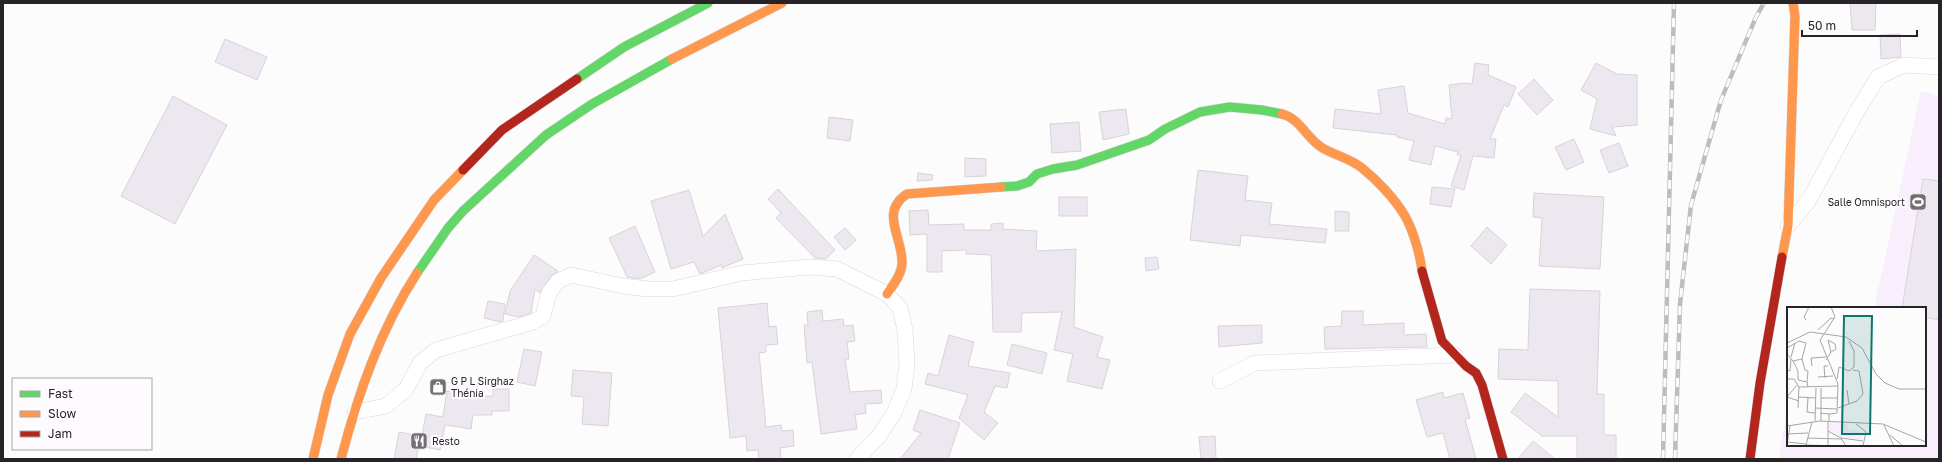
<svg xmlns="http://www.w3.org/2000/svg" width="1942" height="462" font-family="'Golos Text',sans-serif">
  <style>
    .green { fill: #f9effc }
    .building { fill: #ede7f0; stroke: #d6d4d8 }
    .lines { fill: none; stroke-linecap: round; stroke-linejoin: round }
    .street-casing { stroke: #d9d7d9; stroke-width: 16 }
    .fast-casing { stroke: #d9d7d9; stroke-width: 10 }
    .slow-casing { stroke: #d9d7d9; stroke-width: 10 }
    .jam-casing { stroke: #d9d7d9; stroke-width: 10 }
    .street { stroke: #fff; stroke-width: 15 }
    .fast { stroke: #63d668; stroke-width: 9 }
    .slow { stroke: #ff974d; stroke-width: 9 }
    .jam { stroke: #b3261e; stroke-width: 9 }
    .rail-casing { stroke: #bdbdbd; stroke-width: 4.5 }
    .rail { stroke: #fdfbfe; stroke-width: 3; stroke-dasharray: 9; stroke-linecap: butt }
    .labels { text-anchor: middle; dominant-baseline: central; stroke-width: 4; stroke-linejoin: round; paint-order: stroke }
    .poi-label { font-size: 10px; fill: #272329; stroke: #fdfbfe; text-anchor: start }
    .inset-road { fill: none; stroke: #a7a5a8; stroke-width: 1 }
    .view { fill: #0f766e; fill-opacity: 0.15; stroke: #0f766e; stroke-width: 2 }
    .inset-edge { fill: none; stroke: #272329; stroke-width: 2 }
  </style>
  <rect width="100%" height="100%" fill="#fdfcfd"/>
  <path class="green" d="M1921,91L1939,96V459H1779L1788,400V445H1925V308H1874Z"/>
  <g class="building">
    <path d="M1850,3H1876L1875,30H1852Z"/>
    <path d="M1900,34L1901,57L1881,59L1880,35Z"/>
    <path d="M225,39L267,57L257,80L215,62Z"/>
    <path d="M1475,63L1489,65L1488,75L1516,87L1508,107L1504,105L1490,139H1496L1494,158L1473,156L1464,190L1451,186L1461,155H1457L1458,152L1435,146L1431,165L1409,160L1414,141L1397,137V135L1333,128L1335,109L1381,114L1378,90L1404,86L1408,113L1445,124L1446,118L1452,119L1449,85L1464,83L1472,84Z"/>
    <path d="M1596,63L1617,74L1637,75V125L1612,127L1616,136L1590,129L1597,99L1581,90Z"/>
    <path d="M1534,79L1553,100L1537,115L1518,94Z"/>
    <path d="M173,96L227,125L175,224L121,196Z"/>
    <path d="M1126,109L1129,134L1103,140L1099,112Z"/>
    <path d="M829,117L853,120L850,141L827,138Z"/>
    <path d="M1079,122L1081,151L1052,153L1050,124Z"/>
    <path d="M1574,139L1584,162L1566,170L1555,147Z"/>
    <path d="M1619,143L1628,166L1609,173L1600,150Z"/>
    <path d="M965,158L986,159V176L965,177Z"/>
    <path d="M1198,170L1248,176L1245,200L1272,203L1269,224L1327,229L1325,243L1241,235L1240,246L1190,240Z"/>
    <path d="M918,173L933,175L932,180L917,181Z"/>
    <path d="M1923,179L1939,181V320L1925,317V308H1902Z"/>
    <path d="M1432,187L1455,189L1451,207L1430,204Z"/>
    <path d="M778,189L835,250L826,259L815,258L776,218L781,213L768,199Z"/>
    <path d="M689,190L703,236L725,214L743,259L722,268L721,265L700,274L694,262L671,269L651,201Z"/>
    <path d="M1534,193L1604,197L1600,269L1539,266L1542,218L1533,217Z"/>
    <rect x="1059" y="197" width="28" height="19"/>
    <path d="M928,210L929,225L964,224V230H991V224L1003,223V229L1037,231L1036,251L1076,249L1074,327L1103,337L1097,357L1110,360L1102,389L1067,381L1073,354L1054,350L1062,312L1022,313L1021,332H993L991,255L966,254V250L942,251V272H927V234L910,235L909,211Z"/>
    <path d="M1335,211L1349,212V231H1335Z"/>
    <path d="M635,226L655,272L640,279L627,277L609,238Z"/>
    <path d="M1487,227L1507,245L1491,264L1471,246Z"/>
    <path d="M845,228L856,240L845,250L834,237Z"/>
    <path d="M534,255L558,271L551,276L540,293L535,289L531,313L519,317L505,314L510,291Z"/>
    <path d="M1157,257L1159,269L1146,271L1145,258Z"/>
    <path d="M1530,289L1600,291L1597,394H1604V435H1616V459H1577V436H1542L1511,412L1525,393L1558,417V381L1498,379L1499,349L1528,350Z"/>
    <path d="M488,301L505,304L503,321L500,322L484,318Z"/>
    <path d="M767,303L769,327L776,326L778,344L766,345V352L759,353L766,427L781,425L782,431L793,430L794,446L780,448L781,459H759L758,450L747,451L746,436L730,438L718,308Z"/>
    <path d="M822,310L823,321L843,319L844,326L853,325L855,341L847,342L849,359H845L850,392L881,390L882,403L865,404L866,413L855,415L857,429L821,434L812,362L807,363L804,325H808L807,312Z"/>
    <path d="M1342,311H1363V325L1404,323V335L1426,334L1427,347L1325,349L1324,327L1341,326Z"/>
    <path d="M1262,325V343L1219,347L1218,326Z"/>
    <path d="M949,335L974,342L968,366L1010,373L1007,388L995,386L984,412L998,423L984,440L959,418L968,395L925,384L928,373L938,376Z"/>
    <path d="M1012,344L1047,353L1042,374L1007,365Z"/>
    <path d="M524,349L542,352L535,386L517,382Z"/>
    <path d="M573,370L612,373L608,426L582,424L584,397L571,396Z"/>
    <path d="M493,389H509V411H492V415H473L471,429L445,425L440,450L420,446L426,414L443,417L447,391L478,396H493Z"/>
    <path d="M1443,392L1444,398L1463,393L1470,418L1465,419L1476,459H1450L1443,433L1427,437L1416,400Z"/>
    <path d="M920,410L960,423L948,459H900L921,433L913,430Z"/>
    <path d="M399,432L421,436L416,459H394Z"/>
    <path d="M1215,436L1216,459H1201L1199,437Z"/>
    <path d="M1533,441L1555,459H1518Z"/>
  </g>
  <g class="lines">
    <defs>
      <g id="street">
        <path d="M1788,226L1809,200L1856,113L1878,77L1904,65L1939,67"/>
        <path d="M1220,381L1255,363L1455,355"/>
        <path d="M355,412L386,406L406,389L420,363L436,350L533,322L543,316L549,293L558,281L571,275L623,286L648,289H673L742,273L809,267L837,269L887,294L900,308L905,330L907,364L904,389L894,413L879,436L857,459"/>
      </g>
      <g id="fast">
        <path d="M577,79L624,47L708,3"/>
        <path d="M1001,187L1017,186L1029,182L1037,174L1053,169L1077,165L1149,140L1165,129L1200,112L1230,107L1262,110L1282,114"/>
        <path d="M417,273L448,228L463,211L546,135L592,104L672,59"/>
      </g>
      <g id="slow">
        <path d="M672,59L782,3"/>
        <path d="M1282,114C1299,118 1307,138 1321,147C1333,155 1350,158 1362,168C1377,180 1395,199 1405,216C1413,230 1420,254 1422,271"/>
        <path d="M1782,257L1788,226L1795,16L1793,3"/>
        <path d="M887,294C893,285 902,274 902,263C903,238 879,212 907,194L1001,187"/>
        <path d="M313,459L328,395L350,334L381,278L434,200L463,170"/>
        <path d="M341,459C358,394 380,330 417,273"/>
      </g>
      <g id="jam">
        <path d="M463,170L502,130L577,79"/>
        <path d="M1422,271L1442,341L1466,366L1476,373L1482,385L1503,459"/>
        <path d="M1750,459L1760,383L1782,257"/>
      </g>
    </defs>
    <use href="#street" class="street-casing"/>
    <use href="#fast" class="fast-casing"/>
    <use href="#slow" class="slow-casing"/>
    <use href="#jam" class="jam-casing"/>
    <use href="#street" class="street"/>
    <use href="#fast" class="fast"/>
    <use href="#slow" class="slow"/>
    <use href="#jam" class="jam"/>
    <defs>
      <g id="rail">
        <path d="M1663,459L1674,3"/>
        <path d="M1675,459L1680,304L1691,205L1721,100L1756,17L1764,3"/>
      </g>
    </defs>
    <use href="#rail" class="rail-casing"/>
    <use href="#rail" class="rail"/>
  </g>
  <defs>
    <symbol id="stadium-square" viewBox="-11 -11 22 22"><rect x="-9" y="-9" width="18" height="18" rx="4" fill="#726f73" stroke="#fdfbfe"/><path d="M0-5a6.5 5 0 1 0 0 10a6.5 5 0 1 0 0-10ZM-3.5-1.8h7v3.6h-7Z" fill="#fff"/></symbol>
    <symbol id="shop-square" viewBox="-11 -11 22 22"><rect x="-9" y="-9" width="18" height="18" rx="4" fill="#726f73" stroke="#fdfbfe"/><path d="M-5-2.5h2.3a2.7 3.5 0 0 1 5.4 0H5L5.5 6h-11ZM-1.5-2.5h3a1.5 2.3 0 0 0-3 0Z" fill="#fff"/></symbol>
    <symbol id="restaurant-square" viewBox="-11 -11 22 22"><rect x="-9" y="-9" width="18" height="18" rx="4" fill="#726f73" stroke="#fdfbfe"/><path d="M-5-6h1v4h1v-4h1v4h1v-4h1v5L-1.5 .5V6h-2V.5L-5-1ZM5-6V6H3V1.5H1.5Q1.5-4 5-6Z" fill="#fff"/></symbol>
  </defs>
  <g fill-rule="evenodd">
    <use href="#stadium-square" x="1908" y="192" width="20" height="20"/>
    <use href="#shop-square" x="428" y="377" width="20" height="20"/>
    <use href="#restaurant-square" x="409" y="431" width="20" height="20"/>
  </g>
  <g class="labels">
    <g class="poi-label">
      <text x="1905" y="202" text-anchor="end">Salle Omnisport</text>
      <text x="451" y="381">G P L Sirghaz<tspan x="451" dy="12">Thénia</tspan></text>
      <text x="432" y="441">Resto</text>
    </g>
  </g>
  <g transform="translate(1787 307)">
    <rect width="139" height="139" fill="#fdfcfd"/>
    <path d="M47,115L61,118V122L77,126L75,133L54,130L42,123V116Z" fill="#f9effc"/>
    <path class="inset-road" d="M19,13L17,10L22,0M31,23L44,11L47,12M0,36L23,25L59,30L75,41L89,67L98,76L112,82H139M0,41L12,34L19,36L15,52L18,63L21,64L20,75M0,47L6,54L15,52M4,50L8,36M39,53L44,45L41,33L48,37L49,42L44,45M6,54L11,64V73L20,75L21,80M25,59L24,51L39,50M0,63L3,64L4,52M31,70L46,69M38,71L37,59H41M0,72H7L12,80M50,72L52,60L62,64L67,60V44L62,34M12,80L51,79M34,81V114M60,83L62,97M0,90L10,78M0,90L12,94M12,90L28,91M21,91L20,105L28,106M34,91H51M11,101L12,80M28,101L50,102M51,101L70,94L76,87L72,64L66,63M33,106L42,107V114M42,107L50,106L51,77L33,33L48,10L44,0M28,114L29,81M41,114V124L54,131L59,139M69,117L79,125L76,139M97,118L107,139M0,119L33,114L96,117L139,135M0,127L21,126M103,128L116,139M20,131L55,132M54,131L76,134M0,135L19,137M0,138L3,119M19,138L51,139M19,138L25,115M41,138V124"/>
    <path class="view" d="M57,9H85L83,127H55Z"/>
    <rect width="139" height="139" class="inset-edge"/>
  </g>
  <rect width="1942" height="462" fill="none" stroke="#272329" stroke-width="8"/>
  <rect x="12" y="378" width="140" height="72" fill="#fdfbfe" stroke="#a7a5a9"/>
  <rect x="20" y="391" width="20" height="6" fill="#63d668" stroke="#a7a5a9"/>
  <text x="48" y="398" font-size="12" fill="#272329">Fast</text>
  <rect x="20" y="411" width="20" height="6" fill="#ff974d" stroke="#a7a5a9"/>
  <text x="48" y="418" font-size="12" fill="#272329">Slow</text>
  <rect x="20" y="431" width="20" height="6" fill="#b3261e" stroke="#a7a5a9"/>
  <text x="48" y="438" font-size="12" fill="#272329">Jam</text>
  <path d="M1802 30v6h115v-6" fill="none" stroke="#272329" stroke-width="2"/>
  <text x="1808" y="30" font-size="12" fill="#272329" stroke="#fdfbfe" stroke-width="3" paint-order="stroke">50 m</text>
</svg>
